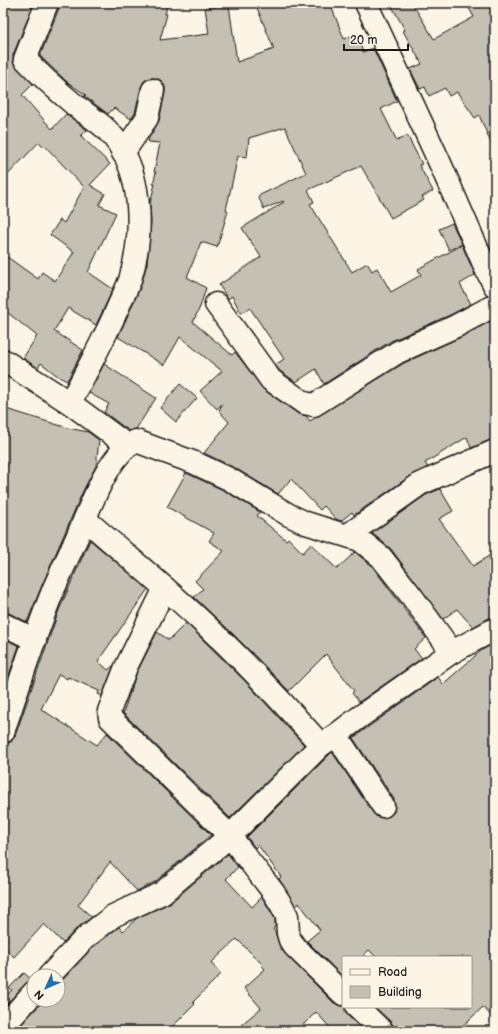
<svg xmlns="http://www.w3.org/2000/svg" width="498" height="1034" font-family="'Balsamiq Sans',sans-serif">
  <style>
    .building { fill: #c4c0b3; stroke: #1c1c1c }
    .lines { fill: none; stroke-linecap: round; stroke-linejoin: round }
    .minor-casing { stroke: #1c1c1c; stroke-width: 25 }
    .minor { stroke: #fcf5e5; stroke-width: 22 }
  </style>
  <rect width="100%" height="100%" fill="#fcf5e5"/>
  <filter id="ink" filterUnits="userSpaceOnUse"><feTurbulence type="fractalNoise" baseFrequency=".025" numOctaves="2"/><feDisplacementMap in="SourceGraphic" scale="8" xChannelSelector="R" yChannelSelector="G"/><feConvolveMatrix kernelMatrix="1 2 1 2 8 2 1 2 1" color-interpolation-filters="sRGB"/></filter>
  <g filter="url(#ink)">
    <g class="building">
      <path d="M3,3H34L13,55V62L16,67L33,84L22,95L52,129L66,114L87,130L81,136L110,164L90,185L105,194L99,205L116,213L88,272L113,289L96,325L68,308L54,331L83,350L67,381L59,377L41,363L38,368L23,358L37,336L3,309V254L38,279L42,272L55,281L74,252L50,235L60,220L64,223L84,187L45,146L44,147L39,142L3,180Z"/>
      <path d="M59,3H168L165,14H167L160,40L209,34L205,8L229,5L237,62L274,49L255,3H330L344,39L356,34L363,52L373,48L397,101L381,109L397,141L407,135L422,164L419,165L433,191L422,197L424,200L391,218L361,166L308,190L314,202L310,204L352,272L367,263L372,271L377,268L391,292L421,275L418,269L462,245L475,275L460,284L471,304L450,315L391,341L324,384L316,369L296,382L280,371L275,365L284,359L250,308L241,313L232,296L228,299L219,285L261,257L242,228L284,202L283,201L264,209L258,196L306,173L285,127L249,138L247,157L238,156L226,210L228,211L217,247L201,242L187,277L206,288L200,307L193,322L232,355L235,352L264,390L297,413L306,416L310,421L404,363L461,337L495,319V439L490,440L471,448L467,437L425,463L428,467L413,474L354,515L352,512L341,521L336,519L324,506L320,510L291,479L278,494L235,468L204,453L229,422L219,411L222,404L217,409L200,391L222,371L180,337L164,365L118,337L140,288L147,264L151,222L150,203L155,184H153L156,172H154L160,143L148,142L149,138L159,121L165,93V87L162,81L156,78H150L144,81L141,87L135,113L131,119L114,108L108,114L84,96L86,95L66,81L40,56L59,8Z"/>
      <path d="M390,3H412L434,39L474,17L466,3H495V152L479,115L475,118L457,92L449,96L445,88L429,96L425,87L420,89L410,69L422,64L403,31L405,30Z"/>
      <path d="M452,223L462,244L449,250L439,229Z"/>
      <path d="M104,364L156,398L136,429L129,431L104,412L109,404L89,393Z"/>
      <path d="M180,384L197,398L176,422L160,408Z"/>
      <path d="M3,408L68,428L88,432L99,440L96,466L83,491L43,583L27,622L9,613L3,612Z"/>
      <path d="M186,473L223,490L260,512L257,516L286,540L288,538L303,553L311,544L337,569L355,552L372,566L426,638L414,649L422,658L359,702L352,693L354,691L326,654L289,691L236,637L194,597L203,589L195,581L224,551L209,541L214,533L167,507Z"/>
      <path d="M440,489L453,511L439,519L473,566L495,552V617L489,618L473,627L457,609L443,619L391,549L372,533L426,495Z"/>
      <path d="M90,540L148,589L98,661L108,670L114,665L102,696L98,694L99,691L68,677L67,679L59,674L41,709L97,745L107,733L211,835L155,882L137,891L110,862L78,905L92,917L77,928L63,943L44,924L14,957L3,946V744L11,742L15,736L59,610Z"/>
      <path d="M186,623L246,682L304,745L230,818L123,713L137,672L157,632L169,640Z"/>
      <path d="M3,638L19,646L3,692Z"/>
      <path d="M495,643V1020L483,1007L457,1031H394V1027L391,1022L375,1007H471V957H376L369,950L362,957H343V977L307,941L320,930L299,903L296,907L279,879L281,877L258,845L255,848L247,837L332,752L373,813L377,817L383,818L390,816L394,812L395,806L394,799L353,738L438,677L443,684L482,650Z"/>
      <path d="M228,854L238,867L226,879L252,907L262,897L275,919V927L273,929L275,932L280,947L285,954L334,1003L345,1007V1011L348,1016L364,1031H333L316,1012L297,1031H234L261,1008L244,988L265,969L261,965L262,964L237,939L211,963L221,974L193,1002L195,1004L168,1031H21L18,1028L44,1000H58V985L93,947L119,927L123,931L137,918L170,903Z"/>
      <path d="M24,973L32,980L25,984L3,1008V999L12,990L9,988Z"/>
    </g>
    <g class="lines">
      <defs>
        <g id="minor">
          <path d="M47,3L25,59C41,76 58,91 76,106C86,114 98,121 107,130C144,167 144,233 130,280C127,288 123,296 119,305C105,338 87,370 70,403"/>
          <path d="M366,3L439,161L487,271L495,286"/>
          <path d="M123,153L147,118L153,90"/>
          <path d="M216,304L271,380L304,403L314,405L398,352L456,326L495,305"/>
          <path d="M3,360L70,403L128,446"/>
          <path d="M85,519C128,557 172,592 213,632C251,668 286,706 321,745"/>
          <path d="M348,535L420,484L495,451"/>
          <path d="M165,588L126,667L109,711L110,718L230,836L274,893L282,906L287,916L288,933L290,940L295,947L343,994"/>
          <path d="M3,624L35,640"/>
          <path d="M3,732C19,684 35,635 54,588C62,570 70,553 78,535C90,508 108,454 136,441L195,463L229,479L289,515L306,523L360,540L381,557L413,598L452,652"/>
          <path d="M336,735L383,806"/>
          <path d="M49,976L85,938L113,916L162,893L230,836L321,745L336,735L361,716L452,652L495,629"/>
          <path d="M357,1007L382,1031"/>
          <path d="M3,1027L34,992"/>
        </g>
      </defs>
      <use href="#minor" class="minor-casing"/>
      <use href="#minor" class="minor"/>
    </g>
  </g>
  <rect width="498" height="1034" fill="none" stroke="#fcf5e5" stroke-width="16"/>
  <rect x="8" y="8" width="482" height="1018" fill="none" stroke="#1c1c1c" stroke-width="1.5" filter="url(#ink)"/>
  <rect x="342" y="956" width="130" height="52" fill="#fcf5e5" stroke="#a29e95"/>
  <rect x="350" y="969" width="20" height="6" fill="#fcf5e5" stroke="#a29e95"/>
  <text x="378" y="976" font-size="12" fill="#1c1c1c">Road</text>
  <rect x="350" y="986" width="20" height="12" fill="#c4c0b3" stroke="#a29e95"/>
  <text x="378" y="996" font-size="12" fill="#1c1c1c">Building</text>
  <g transform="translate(46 988) rotate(225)"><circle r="19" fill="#fcf5e5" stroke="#a29e95"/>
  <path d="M0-3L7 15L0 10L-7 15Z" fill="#1f6fb2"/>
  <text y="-6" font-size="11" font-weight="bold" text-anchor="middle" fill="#1c1c1c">N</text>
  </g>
  <path d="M344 44v6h64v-6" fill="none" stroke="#1c1c1c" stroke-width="2"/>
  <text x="350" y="44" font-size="12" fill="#1c1c1c" stroke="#fcf5e5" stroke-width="3" paint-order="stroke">20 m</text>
</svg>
